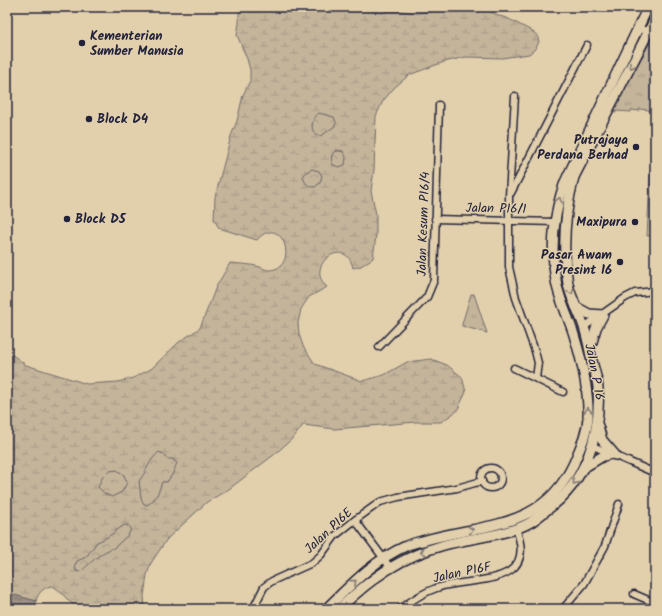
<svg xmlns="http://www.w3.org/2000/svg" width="662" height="616" font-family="Kalam,sans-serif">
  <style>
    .grass { fill: url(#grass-tufts); stroke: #726b6a }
    .forest { fill: url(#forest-crowns); stroke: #726b6a }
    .wetland { fill: url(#wetland-marsh); stroke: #726b6a; fill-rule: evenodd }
    .water { fill: url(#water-ripples); stroke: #6b6466 }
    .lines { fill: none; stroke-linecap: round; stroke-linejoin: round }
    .street-casing { stroke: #22223b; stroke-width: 9 }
    .secondary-casing { stroke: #22223b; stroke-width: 12 }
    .street { stroke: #e2d0ad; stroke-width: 6 }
    .secondary { stroke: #e2d0ad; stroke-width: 9 }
    .oneway { stroke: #827974 }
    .poi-dot { fill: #22223b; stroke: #e2d0ad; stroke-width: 1.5 }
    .labels { text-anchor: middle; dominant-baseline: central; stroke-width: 3; stroke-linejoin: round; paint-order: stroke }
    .poi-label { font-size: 13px; font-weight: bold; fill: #22223b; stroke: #e2d0ad; text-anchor: start }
    .street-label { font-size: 13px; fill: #22223b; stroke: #e2d0ad }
  </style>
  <defs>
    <pattern id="grass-tufts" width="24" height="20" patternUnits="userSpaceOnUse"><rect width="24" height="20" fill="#c3b49a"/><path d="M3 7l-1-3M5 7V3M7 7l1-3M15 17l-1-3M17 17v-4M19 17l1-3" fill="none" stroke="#a79a86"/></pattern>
    <pattern id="forest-crowns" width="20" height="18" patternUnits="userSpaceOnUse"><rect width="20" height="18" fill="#c3b49a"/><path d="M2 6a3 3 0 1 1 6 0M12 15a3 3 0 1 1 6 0" fill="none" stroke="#a79a86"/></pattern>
    <pattern id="wetland-marsh" width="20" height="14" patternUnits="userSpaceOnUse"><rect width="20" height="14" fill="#c3b49a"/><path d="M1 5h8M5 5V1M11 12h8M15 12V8" fill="none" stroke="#a79a86"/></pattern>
    <pattern id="water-ripples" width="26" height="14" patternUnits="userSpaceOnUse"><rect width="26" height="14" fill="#9b9083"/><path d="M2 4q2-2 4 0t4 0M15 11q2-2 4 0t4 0" fill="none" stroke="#7e756c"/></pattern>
  </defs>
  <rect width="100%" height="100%" fill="#e2d0ad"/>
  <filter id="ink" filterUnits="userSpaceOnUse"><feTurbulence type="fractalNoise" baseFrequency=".025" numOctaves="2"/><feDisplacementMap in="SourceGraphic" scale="8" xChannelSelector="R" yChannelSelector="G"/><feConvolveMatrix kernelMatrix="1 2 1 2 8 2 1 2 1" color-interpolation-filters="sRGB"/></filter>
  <g filter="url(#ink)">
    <g class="grass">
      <path d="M655,40V112H650L649,110L639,109V111L631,110V112L616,111V113L612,112V110L616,102L650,43Z"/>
      <path d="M655,147V235L647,236L650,178Z"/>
      <path d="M471,294H474L487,333L462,326V324Z"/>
    </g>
    <g class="forest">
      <path d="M319,113L334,117L337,122L335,126L321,136C308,134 311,119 319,113Z"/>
      <circle cx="339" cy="159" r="8"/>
      <path d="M312,169L319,171L322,176L320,183L315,187C308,187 305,184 303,177L306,172Z"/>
      <path d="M159,452L164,454L178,463L172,475L167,482H162C159,492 156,500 147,505L143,503L141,498L139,481C147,470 148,461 159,452Z"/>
      <path d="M117,470L124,475L127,483L122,492L112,497L105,494L98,487L102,478L109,471Z"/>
      <path d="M124,525H128L131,528L129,534L114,548L101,554L81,572L76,571L75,565L77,561L86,557L97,542L106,538Z"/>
    </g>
    <path class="wetland" d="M241,7H369L375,12L382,13L393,10L417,13L429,12L437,9L477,7L486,9L499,16L507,18L530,30L537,35L539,42L535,49L529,54L502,58L466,57L444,62L409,75L394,88L383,101L376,116L374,170L371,191L376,214V236L373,258L361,266L353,268C346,234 303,266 327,287L309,297L301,309L298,323L299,334L303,346L315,364L362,381L384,375L407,362L431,359L447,365L462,377L466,392L457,411L441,422H416L335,429L303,425L294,437L275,454L229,489L207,502L167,539L151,563L147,575L144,596L145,609C126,609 89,613 73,604C64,599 62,589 51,586C43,588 38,593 36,601L7,593V351L26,365L87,384L118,382L133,378L151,369L179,342L200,328L216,287L230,263C239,264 251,264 260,267C263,268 266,270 269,270C301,269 282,211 257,240L219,228L214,219L215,197L231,136L237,121L243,95L250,81V70L247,59L237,35L239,23V14ZM319,113L334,117L336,122L335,126L321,136C308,134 311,119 319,113ZM337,150L343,151L346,157L345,165L339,167L333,165C330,157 331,154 337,150ZM312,169L319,171L322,176L320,183L315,187C308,187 305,184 303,177L306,172ZM159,452L164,454L167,459H173L177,463L172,475L167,482H162C159,492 156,500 147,505L143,503L141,498L139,481C147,471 149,460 159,452ZM117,470L124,475L127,483L122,492L112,497L105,494L98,487L102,478L109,471ZM124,525H128L131,528L129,534L114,548C105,549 87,565 81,572L76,571L75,565L77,561L86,557L97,542L106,538Z"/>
    <path class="water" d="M7,593L36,601L35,609H7Z"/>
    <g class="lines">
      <defs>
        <g id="street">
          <path d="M638,29L655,32"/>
          <path d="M515,96L509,196V267L516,298L535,351L538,363L536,378"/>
          <path d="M511,193L587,45"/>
          <path d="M435,219L556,222"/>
          <path d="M584,327L625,298L635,293L655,291"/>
          <path d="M379,347L427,297L434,280L439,105"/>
          <path d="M514,368L563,392"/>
          <path d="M593,446L655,473"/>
          <circle cx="491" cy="478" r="10"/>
          <path d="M355,520L390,567"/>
          <path d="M634,594L655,603"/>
          <path d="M253,609L264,587L272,581L312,563L321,555L335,536L355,520L380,502L398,497L457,488L482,481"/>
          <path d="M400,609C412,600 425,591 440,587C473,577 539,587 516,529"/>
          <path d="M563,609L584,584L605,546L619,504"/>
        </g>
        <g id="secondary">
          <path d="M576,307L589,314L603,315L596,328L590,349"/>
          <path d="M598,426L602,440L615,455"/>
          <path d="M583,468L603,456L612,454"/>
          <path d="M326,609C351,585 374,560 406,546C412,543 420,542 426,540C486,523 543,530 574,463C580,448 587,434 588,418C589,391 582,361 574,335C569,319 561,303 557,286C550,252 553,215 565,182L648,7"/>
          <path d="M339,609C371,578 400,557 444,545C470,538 509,535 531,522C537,518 543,513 548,509C586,482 601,434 598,389C598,381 595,373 593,365C590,353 588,339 584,327C580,313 571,299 568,284C562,249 565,211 574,177L655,19"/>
        </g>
      </defs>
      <use href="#street" class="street-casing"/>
      <use href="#secondary" class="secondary-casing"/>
      <use href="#street" class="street"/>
      <use href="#secondary" class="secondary"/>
    </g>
    <defs><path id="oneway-chevron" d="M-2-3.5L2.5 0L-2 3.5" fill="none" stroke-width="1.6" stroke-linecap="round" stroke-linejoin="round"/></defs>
    <g class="oneway">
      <use href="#oneway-chevron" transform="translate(632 66) rotate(117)"/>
      <use href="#oneway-chevron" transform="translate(559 200) rotate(-76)"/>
      <use href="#oneway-chevron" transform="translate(571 292) rotate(70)"/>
      <use href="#oneway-chevron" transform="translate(588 410) rotate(-91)"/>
      <use href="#oneway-chevron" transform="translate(575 482) rotate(126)"/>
      <use href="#oneway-chevron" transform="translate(471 530) rotate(-10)"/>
      <use href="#oneway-chevron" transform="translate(423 552) rotate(162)"/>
      <use href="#oneway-chevron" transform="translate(354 582) rotate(-42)"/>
    </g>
  </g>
  <g class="poi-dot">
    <circle cx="82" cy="43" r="4"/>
    <circle cx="89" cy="119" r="4"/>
    <circle cx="636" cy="147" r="4"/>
    <circle cx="67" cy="219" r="4"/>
    <circle cx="635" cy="222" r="4"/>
    <circle cx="620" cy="262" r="4"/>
  </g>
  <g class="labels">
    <g class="poi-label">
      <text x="90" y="36">Kementerian<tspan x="90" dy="15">Sumber Manusia</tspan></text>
      <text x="97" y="119">Block D4</text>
      <text x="628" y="140" text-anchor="end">Putrajaya<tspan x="628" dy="15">Perdana Berhad</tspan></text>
      <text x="75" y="219">Block D5</text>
      <text x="627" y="222" text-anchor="end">Maxipura</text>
      <text x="612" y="255" text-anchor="end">Pasar Awam<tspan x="612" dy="15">Presint 16</tspan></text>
    </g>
    <g class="street-label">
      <text transform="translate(496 209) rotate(1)">Jalan P16/1</text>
      <text transform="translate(424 224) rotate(-88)">Jalan Kesum P16/4</text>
      <text transform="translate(594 372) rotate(79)">Jalan P 16</text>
      <text transform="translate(329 531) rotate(-43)">Jalan P16E</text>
      <text transform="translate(462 573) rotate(-12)">Jalan P16F</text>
    </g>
  </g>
  <rect width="662" height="616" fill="none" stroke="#e2d0ad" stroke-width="24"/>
  <rect x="12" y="12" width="638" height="592" fill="none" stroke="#22223b" stroke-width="1.5" filter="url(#ink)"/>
</svg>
